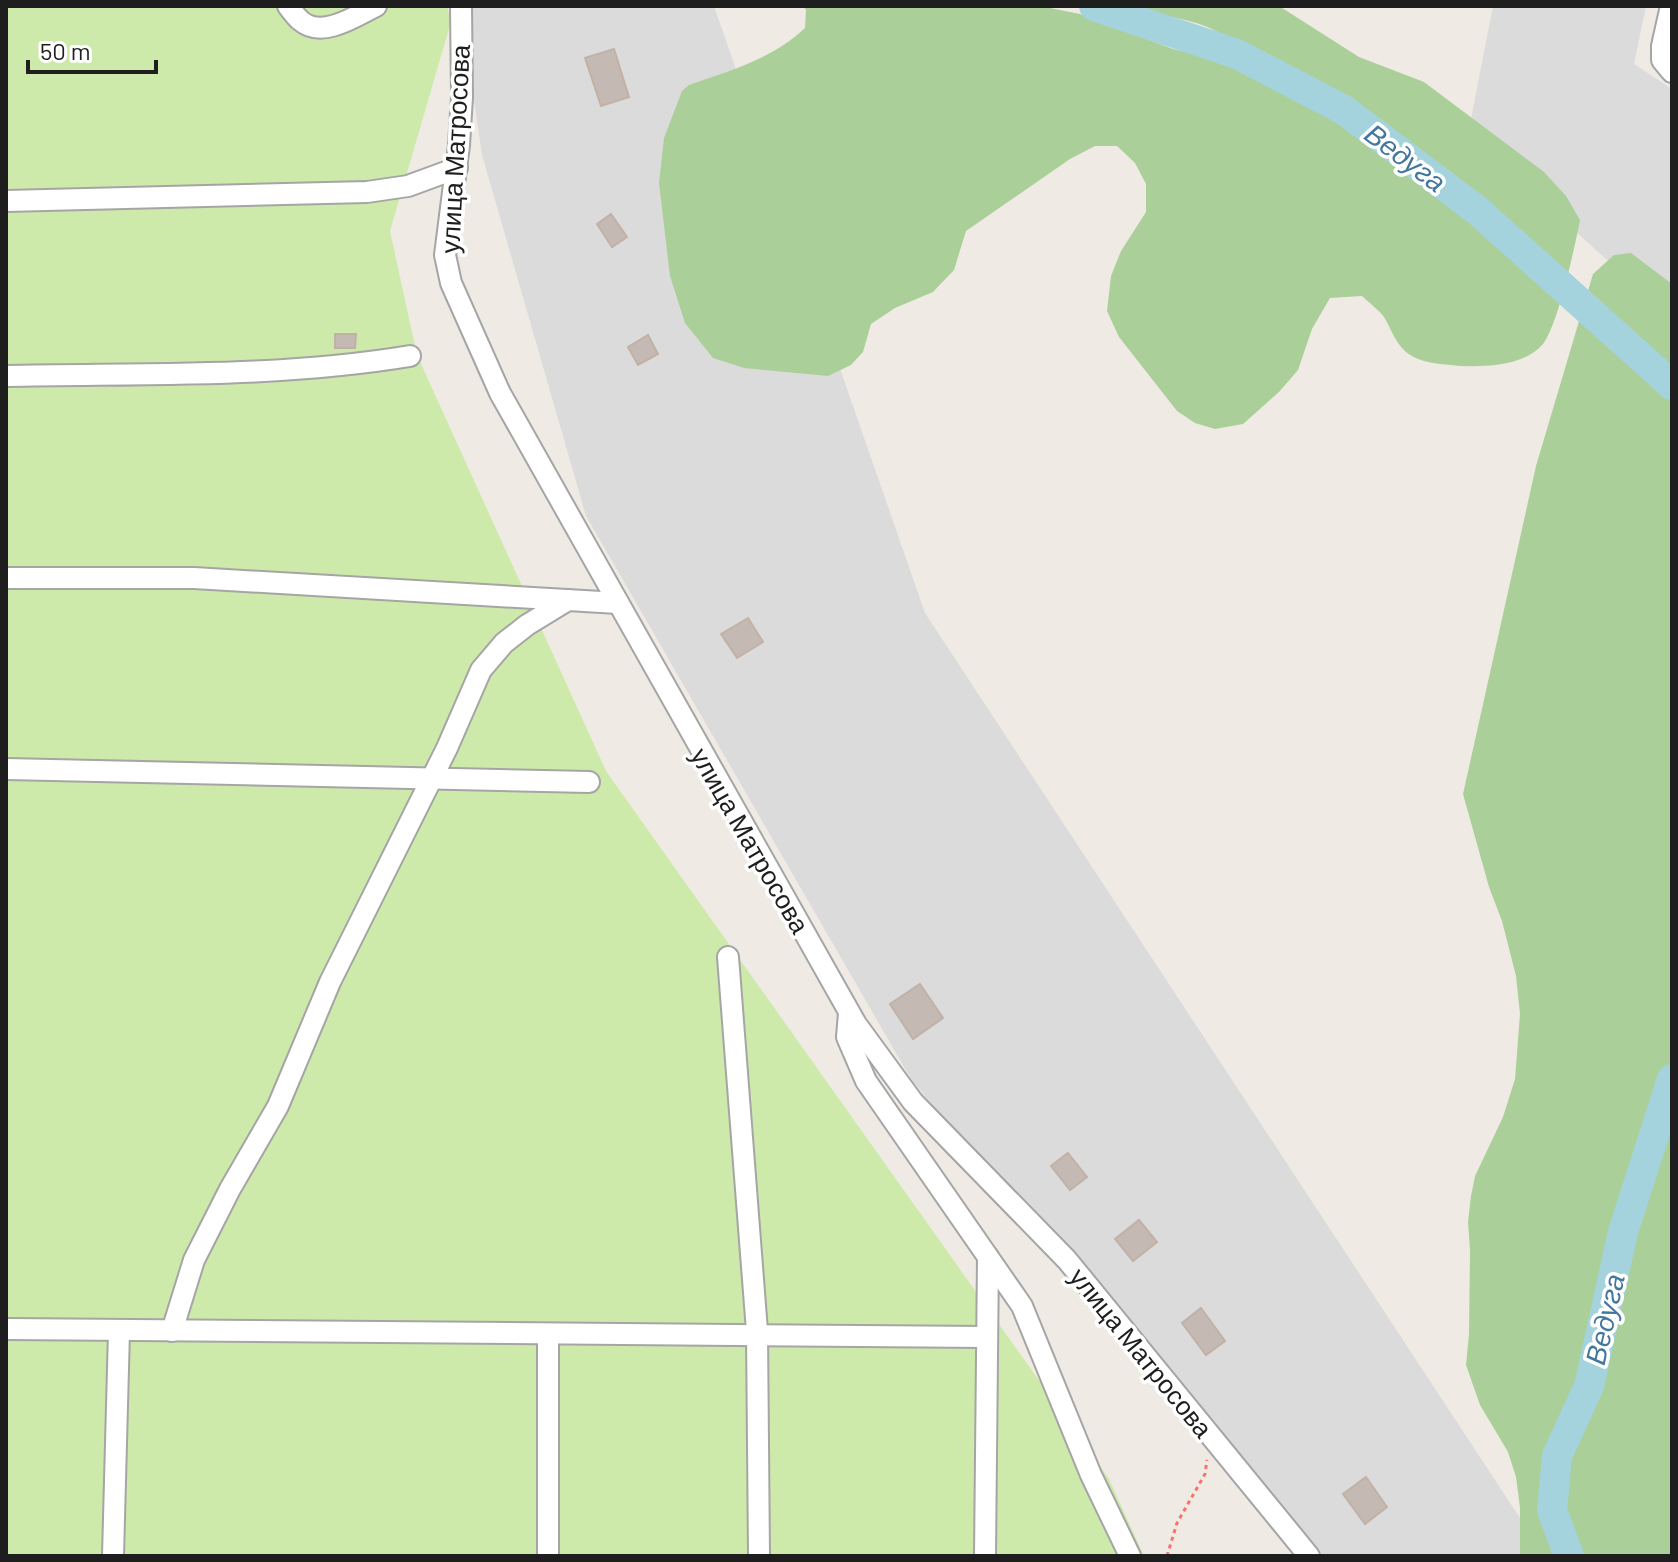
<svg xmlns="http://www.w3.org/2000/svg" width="1678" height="1562" font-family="Barlow,sans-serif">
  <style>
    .residential { fill: #dcdbdb }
    .grass { fill: #cdeaaa }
    .forest { fill: #abcf99 }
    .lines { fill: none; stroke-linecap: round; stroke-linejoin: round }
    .river { stroke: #a4d3dd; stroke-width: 30 }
    .building { fill: #c4bab3; stroke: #c1b1a6; stroke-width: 2 }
    .minor-casing { stroke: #a5a5a5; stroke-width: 24 }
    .path { stroke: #fa716a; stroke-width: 3; stroke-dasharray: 4 4; stroke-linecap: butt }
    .minor { stroke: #fff; stroke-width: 20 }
    .labels { text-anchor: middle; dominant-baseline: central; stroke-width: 7; stroke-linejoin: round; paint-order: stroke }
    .street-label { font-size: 26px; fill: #1e1e1e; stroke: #fff }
    .water-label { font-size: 28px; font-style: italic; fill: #44779e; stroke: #fff }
  </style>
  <rect width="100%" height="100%" fill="#efebe4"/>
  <g class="residential">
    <path d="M460,6H714L925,613L1545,1556H1303L911,1079L586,516L482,155Z"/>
    <path d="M1493,6H1646L1634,64L1672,89V319L1468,134Z"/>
  </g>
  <path class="grass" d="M6,6H447L451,22L390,231L417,355L606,771L1109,1479L1144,1556H6Z"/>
  <g class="forest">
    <path d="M803,6H1040L1080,14L1173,49L1222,61L1234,45C1209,17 1160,18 1126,6H1279L1359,57L1424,82L1544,172L1566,196L1580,220C1575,246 1558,325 1543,344C1524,366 1488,367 1461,366C1442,364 1417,364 1403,349C1395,341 1390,327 1384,317C1378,309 1369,303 1362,296L1330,298L1312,329L1298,370L1279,392L1243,424L1215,429L1195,423L1177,411L1119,337L1107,311L1111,276L1121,251L1146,212V184L1135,163L1117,146H1095L1070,159L966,231L954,270L933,292L895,308L871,324L863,352L851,365L828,376L744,368L713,358L685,323L670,276L659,183L664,138L682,91L689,85C731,70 772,59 805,28L806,10Z"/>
    <path d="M1631,253L1672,284V1556H1520V1508L1516,1477L1508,1452L1480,1405L1466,1365L1469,1334L1470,1251L1468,1222L1471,1196L1475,1176L1503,1117L1515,1079L1520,1014L1516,976L1502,921L1489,887L1463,794L1536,466L1593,274L1614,255Z"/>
  </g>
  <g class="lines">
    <g class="river">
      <path d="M1094,6L1237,54L1344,110L1478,211L1672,385"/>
      <path d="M1569,1556L1552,1510L1557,1456L1589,1386L1623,1232L1672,1079"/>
    </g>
  </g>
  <g class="building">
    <path d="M614,49L629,97L601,106L585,58Z"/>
    <path d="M611,214L627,237L612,247L597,224Z"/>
    <path d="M335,334H356L355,348H335Z"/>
    <path d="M648,335L658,354L638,365L628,347Z"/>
    <path d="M748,618L763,642L737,658L721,634Z"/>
    <path d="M920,984L943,1018L913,1039L890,1004Z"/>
    <path d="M1068,1153L1087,1177L1070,1190L1051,1166Z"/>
    <path d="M1139,1220L1157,1242L1133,1261L1115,1239Z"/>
    <path d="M1201,1308L1225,1341L1206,1355L1182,1323Z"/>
    <path d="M1366,1477L1387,1507L1365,1524L1343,1494Z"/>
  </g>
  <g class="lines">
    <defs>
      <g id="minor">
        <path d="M288,6C292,11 296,17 301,21C322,39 356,16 376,6"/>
        <path d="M461,6L462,97L459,145L445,255L451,283L500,393L856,1024L913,1102L1067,1260L1309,1556"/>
        <path d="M1671,6L1662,46V60L1672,72"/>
        <path d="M6,201L367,192L408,186L457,168"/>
        <path d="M6,376C140,373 278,378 410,356"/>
        <path d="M6,578H194L618,603"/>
        <path d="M6,769L589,782"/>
        <path d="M728,957L757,1331L759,1556"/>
        <path d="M849,1013L847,1037L866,1081L1022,1306L1091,1475L1130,1556"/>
        <path d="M6,1329L987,1337"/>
        <path d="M172,1331L194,1260L230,1189L278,1106L330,982L447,748L481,670L504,643L527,625L568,600"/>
        <path d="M113,1556L119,1331"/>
        <path d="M548,1556V1334"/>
        <path d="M985,1556L988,1257"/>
      </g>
    </defs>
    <use href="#minor" class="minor-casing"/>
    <path class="path" d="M1167,1556L1177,1523L1205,1474L1207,1460"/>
    <use href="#minor" class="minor"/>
  </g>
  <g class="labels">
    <g class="street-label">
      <text transform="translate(454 149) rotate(-87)">улица Матросова</text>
      <text transform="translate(751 840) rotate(60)">улица Матросова</text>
      <text transform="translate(1142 1352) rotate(51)">улица Матросова</text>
    </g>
    <g class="water-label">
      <text transform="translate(1406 157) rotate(37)">Ведуга</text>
      <text transform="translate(1604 1319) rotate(-77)">Ведуга</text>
    </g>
  </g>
  <rect width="1678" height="1562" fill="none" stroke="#1e1e1e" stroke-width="16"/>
  <path d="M28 60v12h128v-12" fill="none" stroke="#1e1e1e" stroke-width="4"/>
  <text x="40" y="60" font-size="24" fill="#1e1e1e" stroke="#ffffff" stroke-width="6" paint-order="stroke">50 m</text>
</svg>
